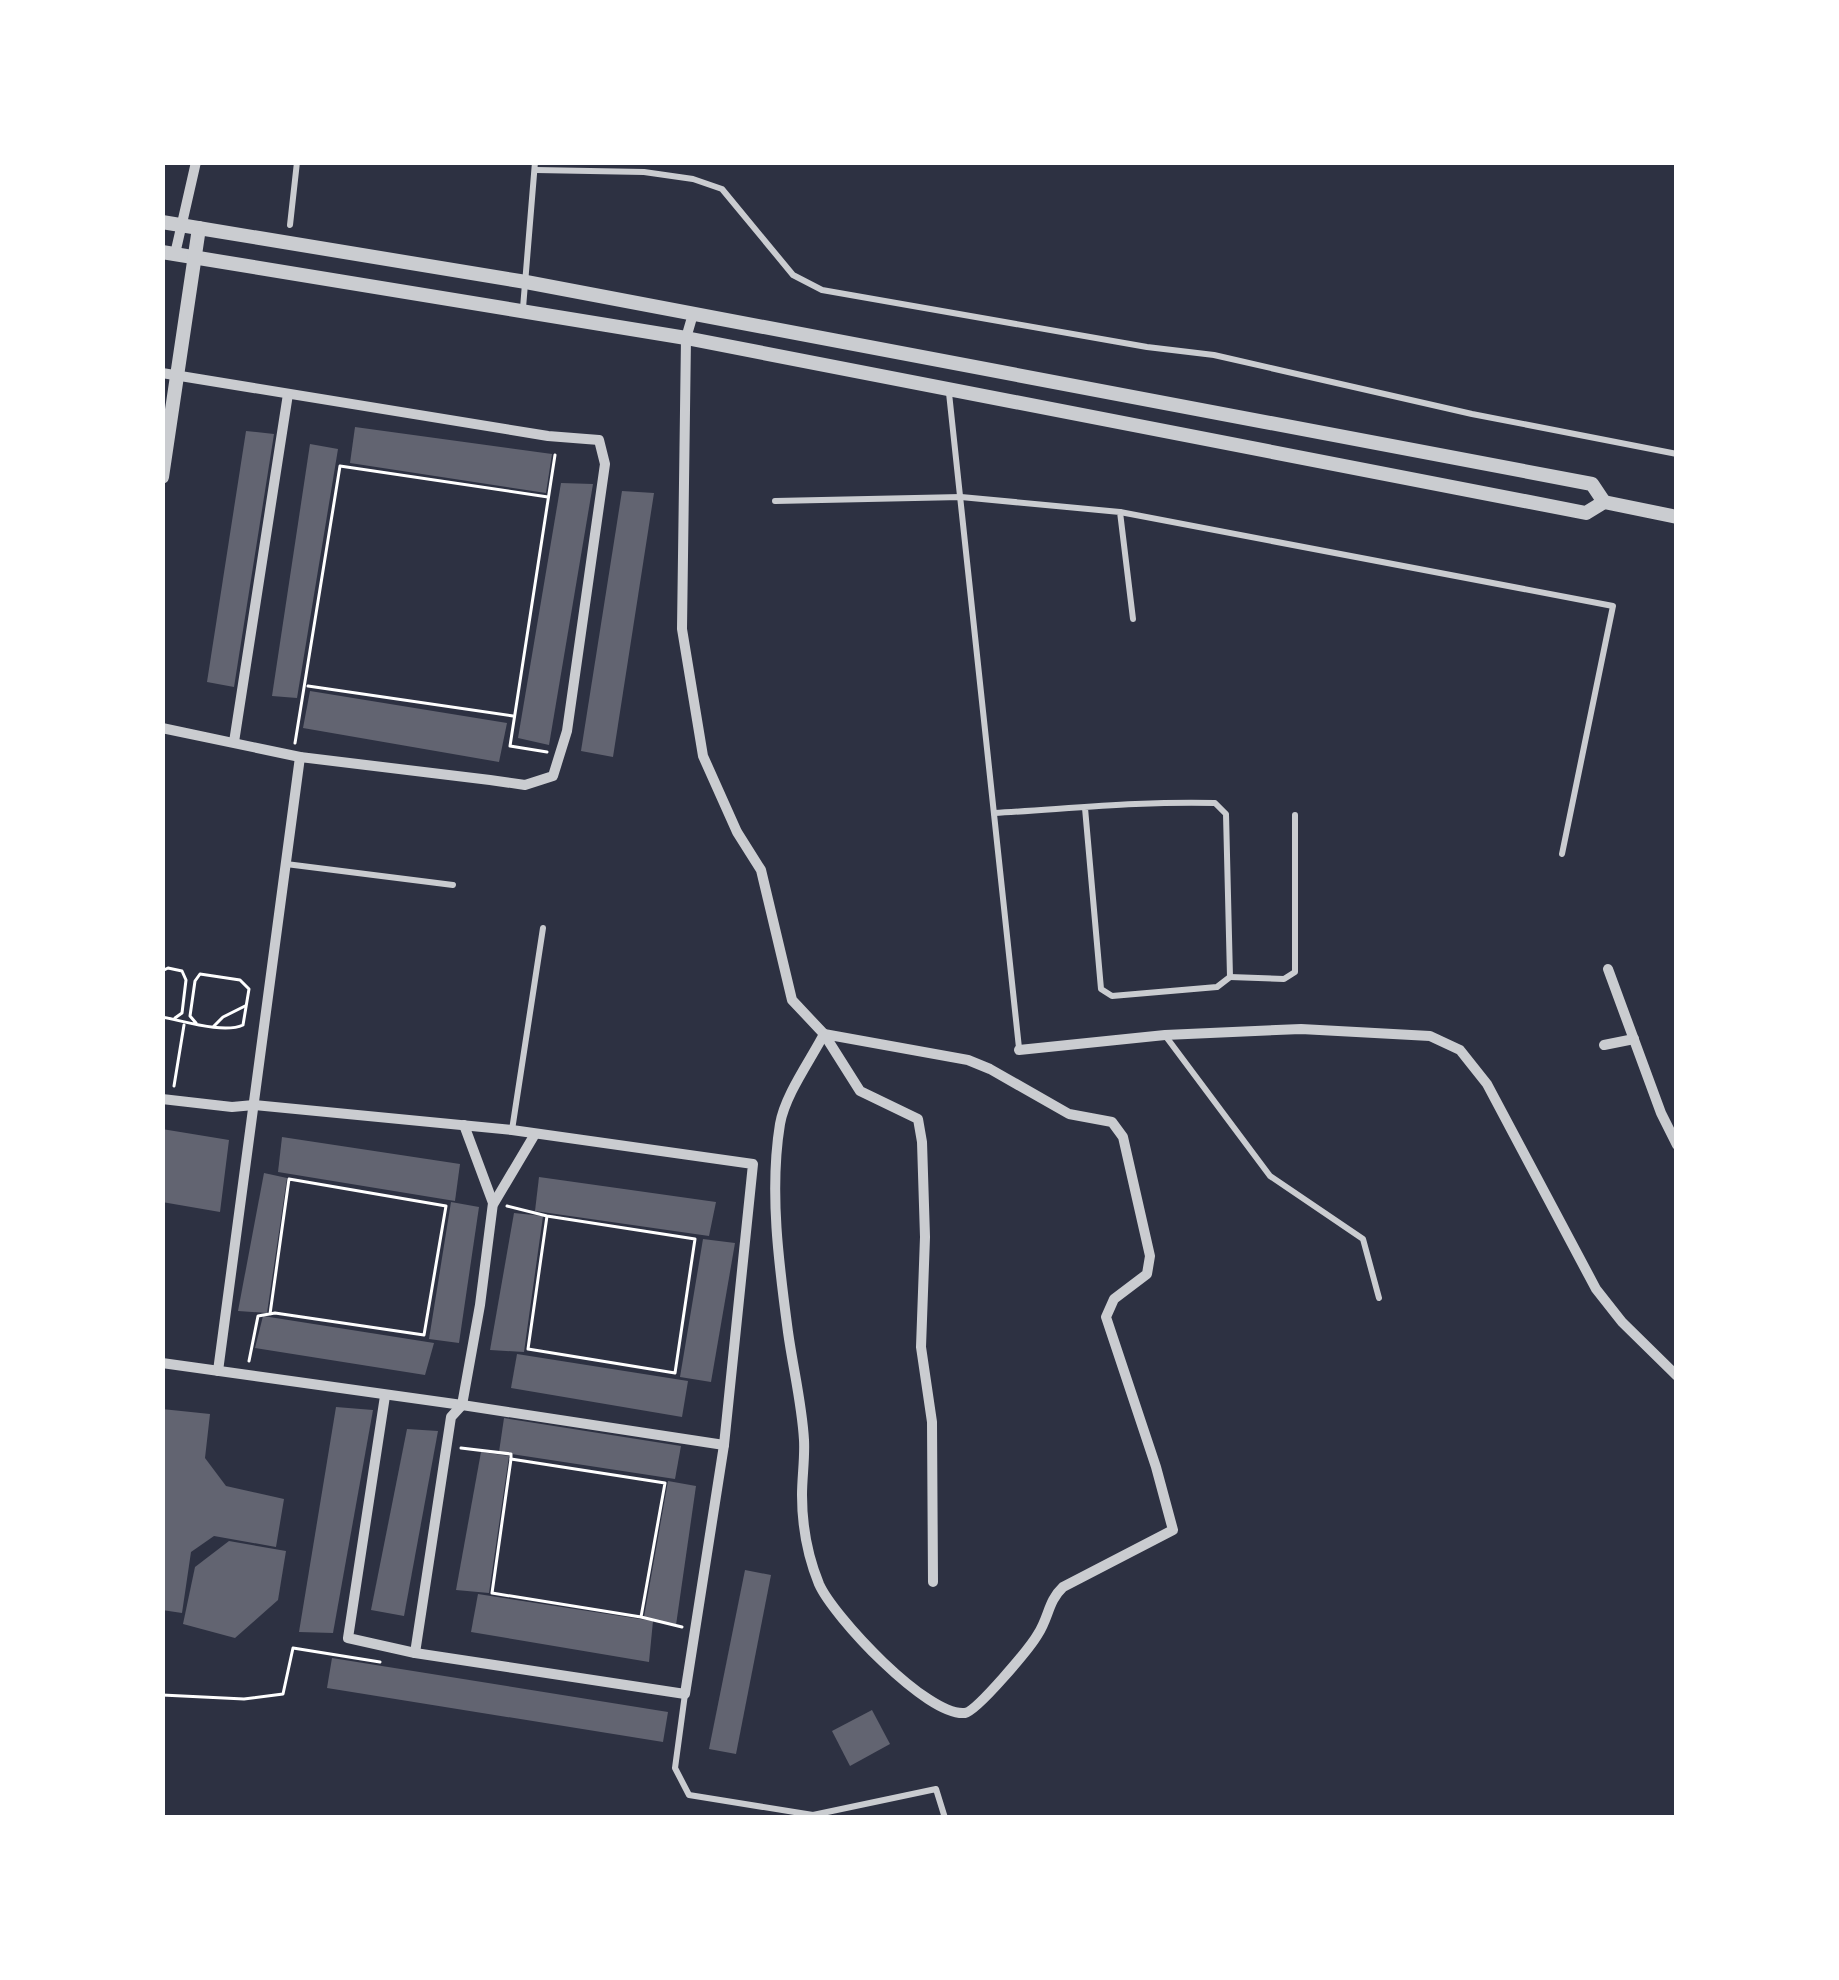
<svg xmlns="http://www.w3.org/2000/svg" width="1839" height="1980" font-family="Barlow,sans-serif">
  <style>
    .building { fill: #626471 }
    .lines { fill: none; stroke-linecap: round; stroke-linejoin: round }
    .path { stroke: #fff; stroke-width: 3 }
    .service { stroke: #caccd0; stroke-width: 6 }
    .minor { stroke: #caccd0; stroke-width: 10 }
    .tertiary { stroke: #caccd0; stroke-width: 14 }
  </style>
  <rect width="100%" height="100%" fill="#2d3142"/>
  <g class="building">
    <path d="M355,427L552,454L546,493L350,463Z"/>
    <path d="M246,431L274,434L234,687L207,682Z"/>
    <path d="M310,444L338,449L297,698L272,696Z"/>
    <path d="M561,483L593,484L549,745L518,738Z"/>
    <path d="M622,491L654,493L613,757L581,751Z"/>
    <path d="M310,691L507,723L499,762L303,728Z"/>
    <path d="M162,1129L229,1140L220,1212L162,1202Z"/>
    <path d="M282,1137L460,1164L455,1201L278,1172Z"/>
    <path d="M264,1173L287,1178L267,1313L238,1311Z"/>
    <path d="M539,1177L716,1202L709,1236L535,1211Z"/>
    <path d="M451,1202L479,1207L459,1343L429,1339Z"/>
    <path d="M514,1213L543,1216L524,1352L490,1350Z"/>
    <path d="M703,1239L735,1243L711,1382L680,1377Z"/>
    <path d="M263,1316L434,1343L425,1375L255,1348Z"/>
    <path d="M517,1354L688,1381L682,1417L511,1388Z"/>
    <path d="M336,1407L373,1410L333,1633L299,1632Z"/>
    <path d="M162,1409L210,1414L205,1458L226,1486L284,1499L276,1547L214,1536L191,1552L182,1613L162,1610Z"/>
    <path d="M504,1418L681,1446L675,1479L499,1452Z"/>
    <path d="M407,1429L438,1431L404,1616L371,1610Z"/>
    <path d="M481,1452L509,1456L489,1593L456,1590Z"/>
    <path d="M668,1481L696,1486L676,1625L644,1617Z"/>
    <path d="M229,1541L286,1551L278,1600L235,1638L183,1624L195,1567Z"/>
    <path d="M745,1570L771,1575L736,1754L709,1749Z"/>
    <path d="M478,1594L653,1621L649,1662L471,1632Z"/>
    <path d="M332,1658L668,1712L663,1742L327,1688Z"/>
    <path d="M872,1710L890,1744L850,1766L832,1731Z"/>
  </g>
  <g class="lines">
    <g class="path">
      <path d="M308,686L513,716"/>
      <path d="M295,743L340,466L548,497"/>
      <path d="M547,752L510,746L555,455"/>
      <path d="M162,971L168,968L182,971L186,980L182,1013L175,1018"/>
      <path d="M162,1017C184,1021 224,1034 243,1025L249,989L240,980L200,974L195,981L190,1016L196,1023"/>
      <path d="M214,1026L223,1017L245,1006"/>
      <path d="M174,1086L184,1025"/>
      <path d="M507,1206L547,1216L695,1239L675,1373L528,1349L547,1216"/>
      <path d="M249,1361L258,1316L275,1313L424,1335L446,1206L289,1179L270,1314"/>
      <path d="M461,1448L511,1454V1459"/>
      <path d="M641,1617L492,1593L511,1459L665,1483L641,1617L682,1627"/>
      <path d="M162,1695L244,1699L283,1694L293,1648L380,1662"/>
    </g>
    <g class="service">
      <path d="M536,170L644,172L693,179L722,189L793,275L822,290L1147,347L1214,355L1472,414L1677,454"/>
      <path d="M290,225L297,162"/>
      <path d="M523,308L535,162"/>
      <path d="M949,393L1019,1048"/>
      <path d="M775,501L961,497L1120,512L1133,619"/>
      <path d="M1120,512L1613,606L1562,854"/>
      <path d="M994,813C1067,809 1141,801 1215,803L1226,814L1230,977L1217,987L1112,996L1101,989L1085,808"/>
      <path d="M286,864L453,885"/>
      <path d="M1230,977L1284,979L1295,972V815"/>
      <path d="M1167,1038L1270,1176L1363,1239L1379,1298"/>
      <path d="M512,1130L543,928"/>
      <path d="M685,1694L675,1768L689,1795L813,1815L814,1818"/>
      <path d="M813,1815L936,1789L945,1818"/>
    </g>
    <g class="minor">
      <path d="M175,254L196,162"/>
      <path d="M693,314L686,338L682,629L703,756L737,832L761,870L792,1000L824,1034L860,1091L918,1119L922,1142L925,1237L921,1347L932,1422L933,1582"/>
      <path d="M162,373L548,436L599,440L605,464L567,731L553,776L525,785L490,780L300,757L162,728"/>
      <path d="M234,742L288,394"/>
      <path d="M1608,969L1661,1113L1677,1145"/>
      <path d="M824,1034L968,1060L990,1069L1069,1114L1112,1122L1123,1137L1150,1256L1147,1274L1114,1299L1106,1317L1156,1467L1173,1530L1063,1587C1048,1601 1049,1617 1038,1634C1030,1648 977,1711 965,1713C927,1717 833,1616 819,1584C808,1557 802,1524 802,1495C802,1477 805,1458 804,1440C802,1404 793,1368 788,1332C779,1265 769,1191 780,1124C785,1095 810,1061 824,1034Z"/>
      <path d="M1604,1045L1634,1039"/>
      <path d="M1019,1050L1165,1035L1301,1029L1430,1036L1460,1050L1487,1084L1596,1289L1622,1322L1677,1376"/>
      <path d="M162,1099L232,1107L254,1105L512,1130L753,1164L724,1445L685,1694L415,1653L348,1638L385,1396"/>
      <path d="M494,1203L535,1134"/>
      <path d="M162,1363L462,1405L724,1445"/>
      <path d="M218,1371L300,757"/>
      <path d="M415,1653L451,1417L462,1405L480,1305L493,1203L464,1125"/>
    </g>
    <g class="tertiary">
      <path d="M162,222L526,282L1592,484L1604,502"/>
      <path d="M162,252L686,338L1586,513L1604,502L1677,517"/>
      <path d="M162,477L199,228"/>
    </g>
  </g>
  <rect width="1839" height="1980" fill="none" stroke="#ffffff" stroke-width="330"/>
</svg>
